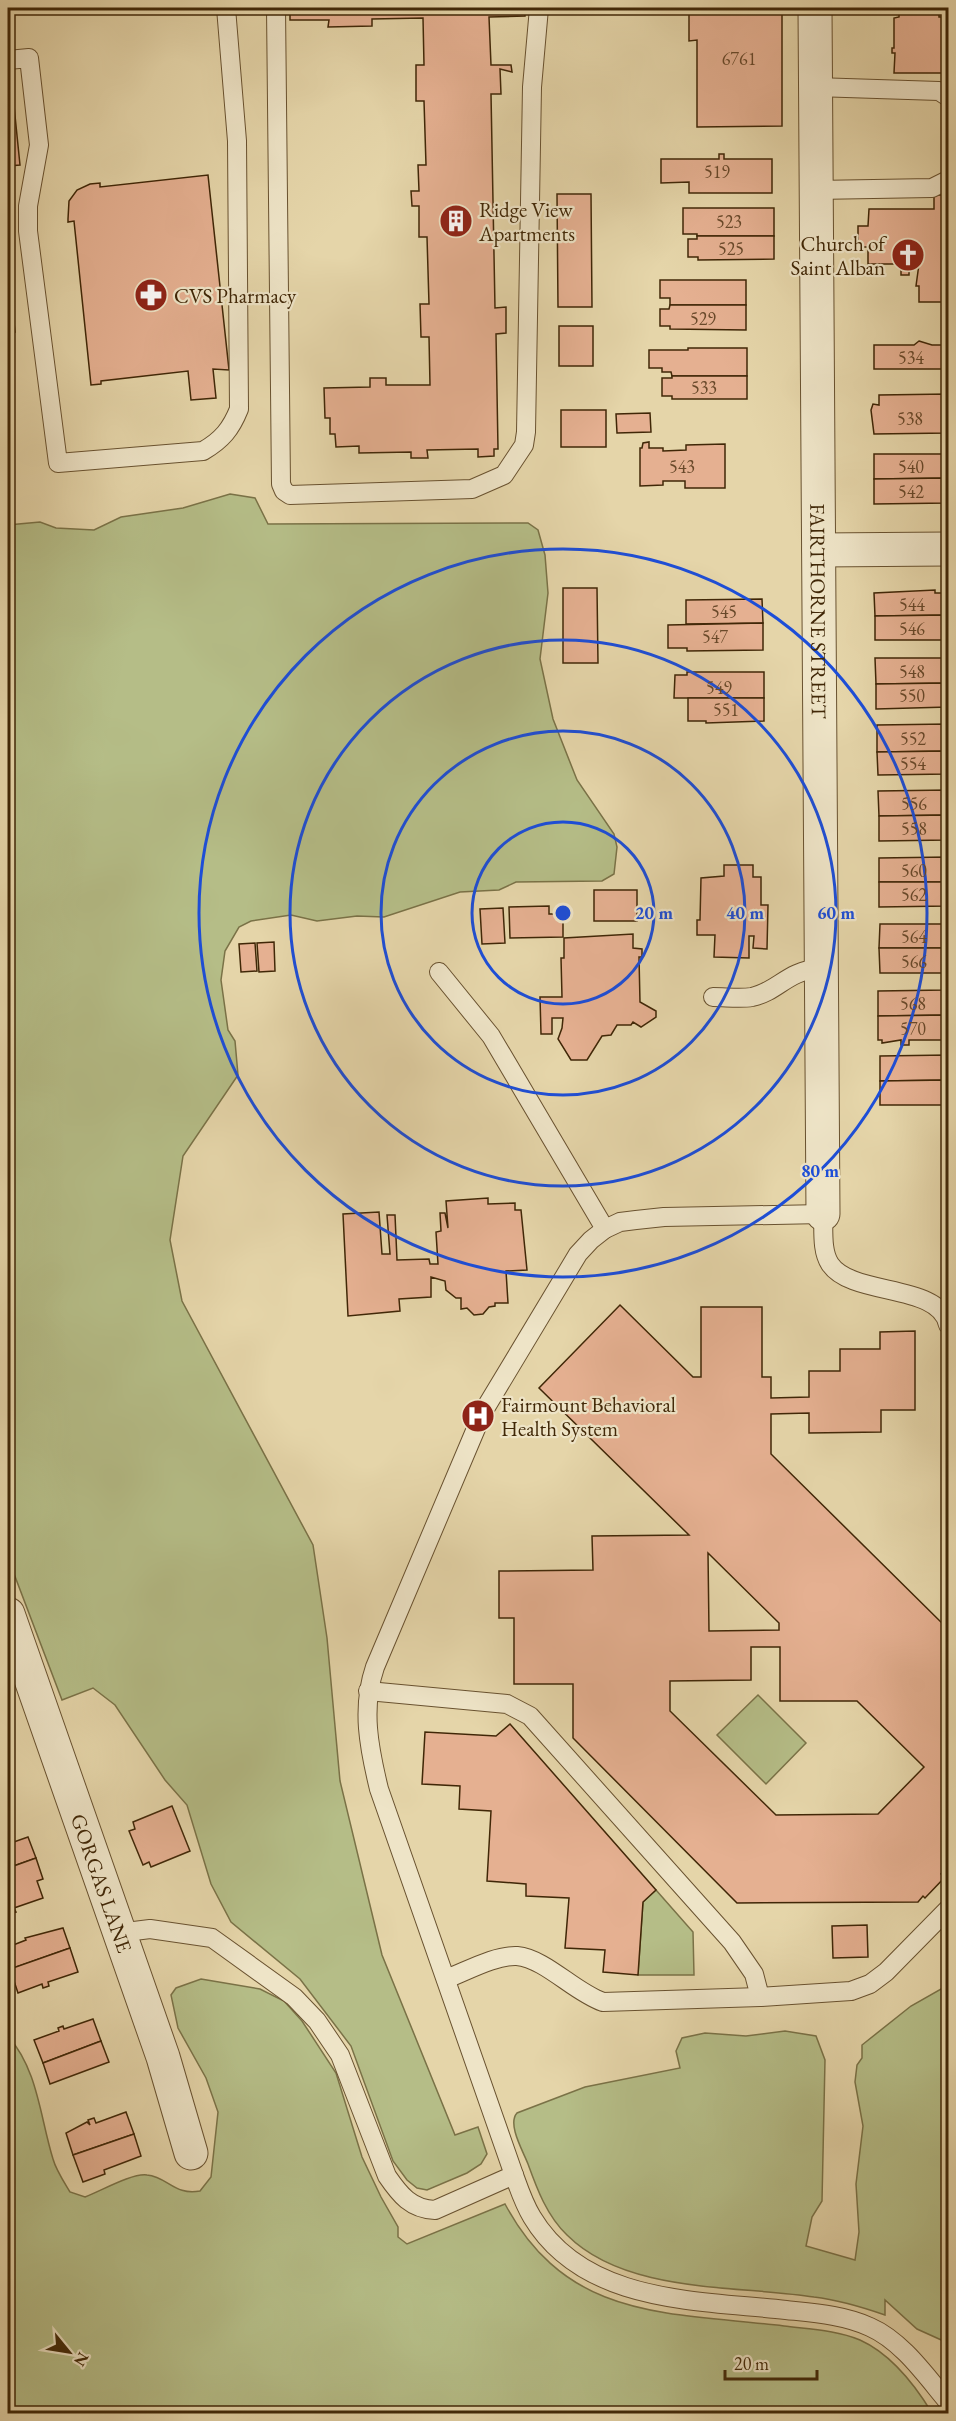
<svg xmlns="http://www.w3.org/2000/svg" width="956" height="2421" font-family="'EB Garamond',serif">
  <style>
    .green { fill: #b5bd87; stroke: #7a7247; stroke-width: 1.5 }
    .building { fill: #e5b091; stroke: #402707; stroke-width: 1.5; fill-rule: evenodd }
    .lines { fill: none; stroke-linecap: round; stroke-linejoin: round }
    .lane-casing { stroke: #695230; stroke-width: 20 }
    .street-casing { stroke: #695230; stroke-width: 35 }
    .lane { stroke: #eee4c7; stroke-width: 18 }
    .street { stroke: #eee4c7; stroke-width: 33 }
    .ring { fill: none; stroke: #1d4ed8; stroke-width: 3 }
    .labels { text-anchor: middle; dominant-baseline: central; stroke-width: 4.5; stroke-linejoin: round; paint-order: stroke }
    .number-label { font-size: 18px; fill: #69492a }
    .poi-label { font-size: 21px; fill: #402707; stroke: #eee4c7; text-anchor: start }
    .street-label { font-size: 21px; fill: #402707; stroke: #eee4c7 }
    .centre { fill: #1d4ed8; stroke: #eee4c7; stroke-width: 3 }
    .ring-label { font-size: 18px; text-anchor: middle; font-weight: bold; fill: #1d4ed8; stroke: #eee4c7; stroke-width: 4.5; stroke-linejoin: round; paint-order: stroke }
  </style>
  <rect width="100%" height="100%" fill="#e5d5a9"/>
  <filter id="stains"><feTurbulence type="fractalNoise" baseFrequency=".00333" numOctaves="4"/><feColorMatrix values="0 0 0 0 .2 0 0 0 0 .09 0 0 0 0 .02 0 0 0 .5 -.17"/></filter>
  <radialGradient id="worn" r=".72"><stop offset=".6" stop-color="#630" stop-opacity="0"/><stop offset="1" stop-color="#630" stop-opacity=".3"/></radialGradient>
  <g class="green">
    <path d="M230,494L255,498L268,524L528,523L538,530L545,555L548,593L540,659L553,719L577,780L614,834L617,847L614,874L602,881L516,882L499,890L460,892L384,917L357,916L317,921L291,915L251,921L239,927L225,951L221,980L228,1030L235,1041L238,1075L183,1156L170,1240L182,1301L313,1545L327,1638L340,1781L382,1955L455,2135L478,2127L487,2154L481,2164L467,2173L427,2190L417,2188L407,2180L393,2161L351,2046L300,1979L231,1922L211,1884L187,1805L165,1780L115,1705L93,1688L62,1700L8,1558V525L40,522L56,528L94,530L121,517L183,508Z"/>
    <path d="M758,1695L806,1743L766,1784L717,1735Z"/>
    <path d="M656,1890L693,1932L694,1975H638L643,1902Z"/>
    <path d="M201,1979L260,1989L284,2001L302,2021L336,2073L362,2157L381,2197L398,2227V2237L407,2244L505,2204C568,2321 667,2312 784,2326C808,2329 837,2330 860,2340C891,2354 915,2385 932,2413H16L8,2382V2036C38,2070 40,2117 53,2159C56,2170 64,2182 70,2192L85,2197C101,2191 132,2173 147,2175C168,2177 175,2196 200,2191L211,2177L218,2112L206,2078L178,2028L171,1995L176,1988Z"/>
    <path d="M948,1985V2343L917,2329L885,2300V2315C862,2307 839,2300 814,2297C737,2285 626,2294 567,2235C547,2216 537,2189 528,2164C523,2151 507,2124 517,2113L585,2087L680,2068L676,2051L682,2038L705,2033L746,2036L785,2031L816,2036L825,2060L822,2201L812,2217L806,2246L855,2260L859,2232L856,2184L863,2126L855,2082L857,2065L862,2058V2045L911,2006Z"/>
  </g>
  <g class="building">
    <path d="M290,8H525V16L489,17L491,65H511L512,72L500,69L501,94H491L495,308L506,307V333L496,334L498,449H494V456L478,457V449L427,450L428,458H411V452L359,453V446L336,447L335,434H330V418H325L324,388L370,387V378H386V385H430L429,337H421L420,304H429L427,237H419V206H412L411,191H419L418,165H426L424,101H416V65H424L423,18L372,19V26L328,27L329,20H290Z"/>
    <path d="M689,8H782V126L697,127V40L689,41Z"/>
    <path d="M899,8H939V17H944V41H948V53H943V73H894L895,53H892V48H894V18L899,17Z"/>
    <path d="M12,86L20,165L8,166V87Z"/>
    <path d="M719,154H724V159H772V193H689V182L661,183V159H719Z"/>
    <path d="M208,175L229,370L213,369L216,398L191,400L188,371L101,381V384L91,385L74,221L68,222V219L69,201L77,190L90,184L100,183V187Z"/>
    <path d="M557,194H591L592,307H558Z"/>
    <path d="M934,195H948V302H919V286H916L919,264H909V275H901V264H868V247H858V226H868L869,209H934Z"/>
    <path d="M683,208H774V236H697V234H683Z"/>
    <path d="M697,236H774V259L698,260V257H688V239H697Z"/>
    <path d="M8,263L15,332L8,333Z"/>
    <path d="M660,280H746V305H670V298H660Z"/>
    <path d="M670,305H746V330L670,329V326H660V309H669Z"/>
    <rect x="559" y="326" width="34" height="40"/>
    <path d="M919,341L932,345H948V369H874V345H914Z"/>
    <path d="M688,348H747V376H672L671,372H662V368H649V350H688Z"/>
    <path d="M672,376H747V399H672V396H662V378H672Z"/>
    <path d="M948,394V433L874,434L871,410L873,404L879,405V395Z"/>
    <rect x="561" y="410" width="45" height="37"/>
    <path d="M650,413L651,432L617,433L616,414Z"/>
    <path d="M649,442V448H663V451L686,450V445L725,444V488H685V481H663V485L640,486V448H642L643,443Z"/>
    <path d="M874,454H948V478L874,479Z"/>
    <path d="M948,478V503L874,504V479Z"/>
    <path d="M563,588H597L598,663H563Z"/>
    <path d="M935,590V593H948V615L875,616L874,593Z"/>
    <path d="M762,599L763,623L686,624V600Z"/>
    <path d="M948,615V640H875V616Z"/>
    <path d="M763,623V650L687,651V648H668V625Z"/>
    <path d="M875,658H948V683L876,684Z"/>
    <path d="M687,672H764V698H674L675,675H687Z"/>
    <path d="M948,683V707L876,709V684Z"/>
    <path d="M688,698H764V721L706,723V721H688Z"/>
    <path d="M948,724V751L877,752V725Z"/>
    <path d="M948,751V774L878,775L877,752Z"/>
    <path d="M948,790V815L879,816L878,791Z"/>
    <path d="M948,815V840L879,841V816Z"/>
    <path d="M948,857V882H879V858Z"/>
    <path d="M724,865H753V877H761V905H768L767,949L753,948L754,936H749V958L714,957L715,935H697V920H700L701,878L724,876Z"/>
    <path d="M879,882H948V906L879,907Z"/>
    <rect x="594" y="890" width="43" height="31"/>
    <path d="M549,906V914H563V937L510,938L509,907Z"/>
    <path d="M503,908L505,943L482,944L480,909Z"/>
    <path d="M880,924H948V948H879Z"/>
    <path d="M633,934V948L642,949V957H639L640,1002L656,1011V1017L641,1027L633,1022L631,1025H617L611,1035L602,1036L587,1060H571L558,1039L562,1028L563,1018H552V1034H541L540,997H562L561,958H564V938Z"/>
    <path d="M274,942L275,971L259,972L257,943Z"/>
    <path d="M255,943L257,971L241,972L239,944Z"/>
    <path d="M879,948H948V973H880Z"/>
    <path d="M946,983H948V1015L878,1016V991L946,990Z"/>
    <path d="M948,1015V1040H909V1045H901V1040L882,1043V1040H878V1016Z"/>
    <path d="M948,1055V1080L880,1081V1056Z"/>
    <path d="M948,1080V1105H880V1081Z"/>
    <rect x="946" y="1129" width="2" height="16"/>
    <path d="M488,1198V1204L515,1203V1210H521L527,1270L506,1271L508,1303H495V1306L489,1307L483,1314L474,1315L467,1308L461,1309V1298H456L446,1290L445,1281L431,1277V1297L399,1299L400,1311L348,1316L343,1214L379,1212L382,1254H390L387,1215H395L397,1260L429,1259L430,1264H438L436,1232L441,1231L440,1213H445L448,1228L446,1201Z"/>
    <path d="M620,1305L693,1377H701V1307H762V1377H771V1398L809,1397V1371H840V1349H880V1332L915,1331V1410H881V1432L809,1433V1413L771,1414V1454L948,1629V1866L941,1874L945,1877L925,1898L923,1896L918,1902L737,1903L573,1738V1684H514V1618H499V1571L593,1570L592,1536L689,1535L539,1388ZM708,1553L779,1623V1630L709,1631ZM751,1647H780V1701H857L924,1767L878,1814L776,1815L670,1711V1681L751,1680Z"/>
    <path d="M510,1724L656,1890L643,1902L638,1975L603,1972L605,1950L565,1948L569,1898L526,1896V1884L487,1881L491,1811L459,1809L460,1786L422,1784L425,1732L496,1736Z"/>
    <path d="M172,1806L190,1851L151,1867L149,1862L143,1865L129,1831L135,1829L133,1822Z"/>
    <path d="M28,1837L36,1858L8,1868V1844Z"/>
    <path d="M36,1858L43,1879L37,1881L43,1898L14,1908L16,1912L8,1915V1868Z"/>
    <path d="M867,1925L868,1957L833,1958L832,1926Z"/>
    <path d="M63,1928L70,1948L8,1970V1947L26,1940L25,1938Z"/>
    <path d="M70,1948L78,1972L48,1982L49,1986L43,1988L42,1984L18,1993L10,1969Z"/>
    <path d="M93,2019L101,2041L43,2063L34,2040L59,2031L58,2028L63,2026L64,2029Z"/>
    <path d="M101,2041L109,2062L50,2084L43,2063Z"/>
    <path d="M126,2112L134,2134L73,2155L66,2133L87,2122L90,2125L88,2120L94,2118L96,2123Z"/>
    <path d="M134,2134L141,2156L104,2170L105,2174L83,2182L73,2155Z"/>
  </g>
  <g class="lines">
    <defs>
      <g id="lane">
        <path d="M276,8L281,484L284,491L290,495L472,489L504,475L524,445L526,432L532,87L539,8"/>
        <path d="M8,60L29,58L39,145L28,206V231L58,463L203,451C222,440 231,429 239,409L237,141L226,8"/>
        <path d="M815,87L939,91L948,97"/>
        <path d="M815,190L932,188L948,180"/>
        <path d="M439,972L491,1036L605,1229"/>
        <path d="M713,997C726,997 740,999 752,997C779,991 786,971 821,968"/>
        <path d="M948,1325C940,1283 852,1297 830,1264C821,1250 824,1229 823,1214L664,1217L636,1220L620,1222L605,1229L591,1240L578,1254L483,1412L375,1667C361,1708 369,1748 379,1789L514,2175C519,2189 524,2204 532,2217C584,2304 698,2300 786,2310C814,2313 844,2315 870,2327C902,2341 926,2376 948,2402"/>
        <path d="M368,1691L507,1704L530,1716L732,1942L754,1974L760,1997"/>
        <path d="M118,1933L150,1929L212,1938L294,1997L317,2021L340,2055L387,2176C400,2195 411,2209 435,2210L514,2175"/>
        <path d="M446,1979C467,1971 495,1955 517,1956C546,1959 574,1992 603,2002L760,1997L851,1991L870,1984L886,1972L948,1909"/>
      </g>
      <g id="street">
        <path id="s1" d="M815,8L823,1214"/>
        <path d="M819,550L948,549"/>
        <path id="s2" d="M8,1614L163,2057L191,2153"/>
      </g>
    </defs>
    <use href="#lane" class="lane-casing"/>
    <use href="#street" class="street-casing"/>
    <use href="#lane" class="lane"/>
    <use href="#street" class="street"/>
  </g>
  <g class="ring">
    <circle cx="563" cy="913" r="91"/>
    <circle cx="563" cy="913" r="182"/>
    <circle cx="563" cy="913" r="273"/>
    <circle cx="563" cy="913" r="364"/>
  </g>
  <defs>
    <symbol id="building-disc" viewBox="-11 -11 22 22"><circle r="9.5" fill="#8f2418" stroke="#eee4c7"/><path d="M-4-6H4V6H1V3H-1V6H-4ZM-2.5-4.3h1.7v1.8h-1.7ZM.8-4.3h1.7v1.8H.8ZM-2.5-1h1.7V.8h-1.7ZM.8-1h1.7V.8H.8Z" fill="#fff"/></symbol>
    <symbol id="church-disc" viewBox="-11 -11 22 22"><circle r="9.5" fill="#8f2418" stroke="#eee4c7"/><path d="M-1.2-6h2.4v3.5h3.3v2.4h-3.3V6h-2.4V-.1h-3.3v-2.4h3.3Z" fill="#fff"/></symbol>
    <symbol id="pharmacy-disc" viewBox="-11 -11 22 22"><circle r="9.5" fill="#8f2418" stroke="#eee4c7"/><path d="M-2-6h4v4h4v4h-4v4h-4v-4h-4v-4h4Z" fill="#fff"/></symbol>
    <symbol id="hospital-disc" viewBox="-11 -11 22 22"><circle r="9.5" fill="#8f2418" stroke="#eee4c7"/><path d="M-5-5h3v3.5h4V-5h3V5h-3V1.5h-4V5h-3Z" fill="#fff"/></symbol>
  </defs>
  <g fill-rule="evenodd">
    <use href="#building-disc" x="437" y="202" width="38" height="38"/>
    <use href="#church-disc" x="889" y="236" width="38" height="38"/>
    <use href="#pharmacy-disc" x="132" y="276" width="38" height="38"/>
    <use href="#hospital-disc" x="459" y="1397" width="38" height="38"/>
  </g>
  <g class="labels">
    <g class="number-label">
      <text x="739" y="58">6761</text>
      <text x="717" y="171">519</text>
      <text x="729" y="221">523</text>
      <text x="731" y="248">525</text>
      <text x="703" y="318">529</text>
      <text x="911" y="357">534</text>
      <text x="704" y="387">533</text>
      <text x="910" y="418">538</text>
      <text x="682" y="466">543</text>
      <text x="911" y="466">540</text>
      <text x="911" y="491">542</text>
      <text x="912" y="604">544</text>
      <text x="724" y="611">545</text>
      <text x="912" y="628">546</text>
      <text x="715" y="636">547</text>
      <text x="912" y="671">548</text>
      <text x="719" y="687">549</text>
      <text x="912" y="695">550</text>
      <text x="726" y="709">551</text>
      <text x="913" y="738">552</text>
      <text x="913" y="763">554</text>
      <text x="914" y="803">556</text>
      <text x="914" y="828">558</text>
      <text x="914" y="870">560</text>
      <text x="914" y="894">562</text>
      <text x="914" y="936">564</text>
      <text x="914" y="961">566</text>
      <text x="913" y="1003">568</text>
      <text x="913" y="1028">570</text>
    </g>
    <g class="poi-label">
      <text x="479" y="209">Ridge View<tspan x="479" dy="24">Apartments</tspan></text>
      <text x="885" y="243" text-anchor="end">Church of<tspan x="885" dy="24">Saint Alban</tspan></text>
      <text x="174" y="295">CVS Pharmacy</text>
      <text x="501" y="1404">Fairmount Behavioral<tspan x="501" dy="24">Health System</tspan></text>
    </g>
    <g class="street-label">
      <text stroke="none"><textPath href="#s1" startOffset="603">FAIRTHORNE STREET</textPath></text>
      <text stroke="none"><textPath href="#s2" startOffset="285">GORGAS LANE</textPath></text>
    </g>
  </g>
  <circle cx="563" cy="913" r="9" class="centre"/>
  <g class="ring-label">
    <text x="654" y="919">20 m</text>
    <text x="745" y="919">40 m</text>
    <text x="836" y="919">60 m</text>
    <text x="820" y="1177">80 m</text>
  </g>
  <rect width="956" height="2421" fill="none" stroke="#e5d5a9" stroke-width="30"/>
  <rect x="9" y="9" width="938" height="2403" fill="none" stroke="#402707" stroke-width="3"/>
  <rect x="15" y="15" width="926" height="2391" fill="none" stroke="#402707" stroke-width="1.5"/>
  <g transform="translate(69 2352) rotate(120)" stroke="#eee4c7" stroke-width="4.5" paint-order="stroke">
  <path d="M0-4.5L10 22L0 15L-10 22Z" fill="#402707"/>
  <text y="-9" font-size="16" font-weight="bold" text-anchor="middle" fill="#402707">N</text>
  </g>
  <path d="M725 2370v9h92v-9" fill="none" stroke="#402707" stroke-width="3"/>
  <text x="734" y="2370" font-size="18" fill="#402707" stroke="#eee4c7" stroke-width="4.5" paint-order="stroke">20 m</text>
  <rect width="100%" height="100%" filter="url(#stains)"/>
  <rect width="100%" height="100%" fill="url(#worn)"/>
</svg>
